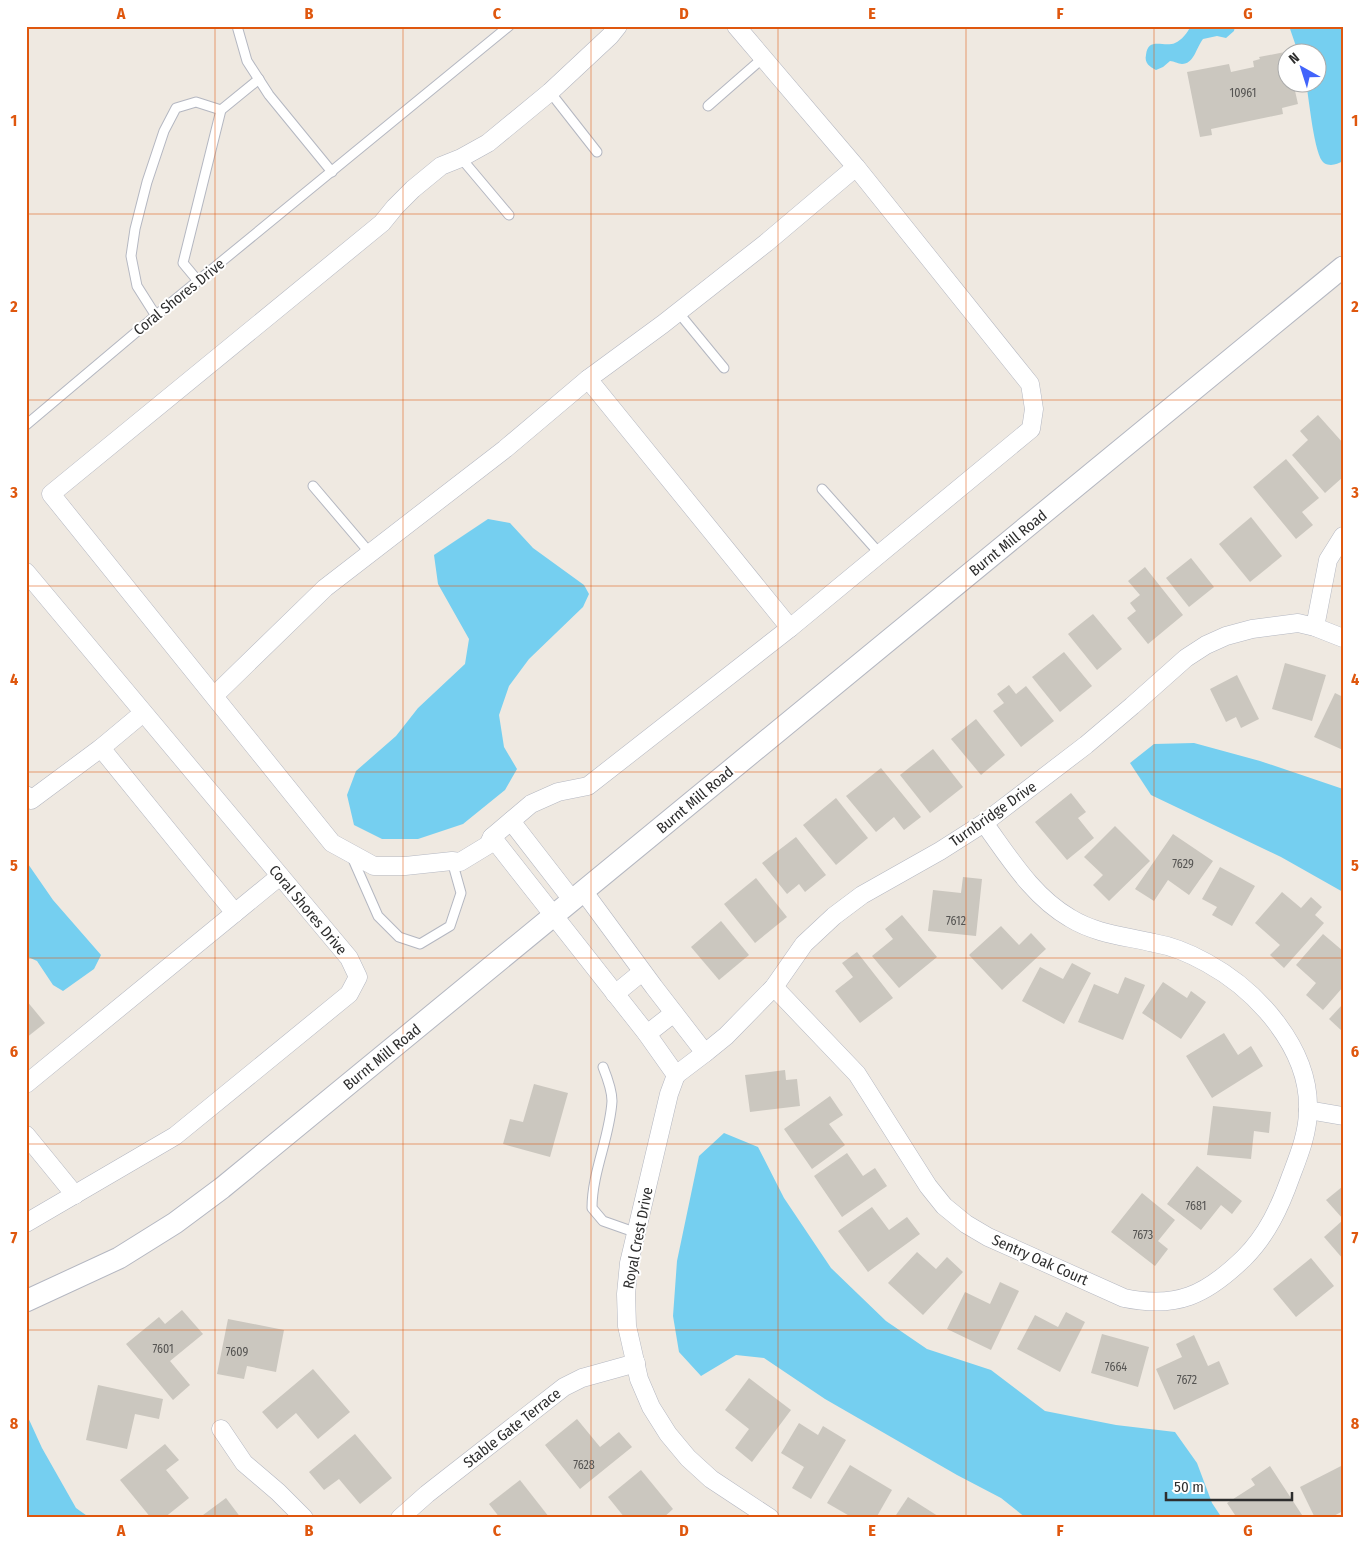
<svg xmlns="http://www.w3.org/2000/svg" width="1369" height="1544" font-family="'Fira Sans Condensed',sans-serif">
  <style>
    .water { fill: #75cff0 }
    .building { fill: #cbc7bf }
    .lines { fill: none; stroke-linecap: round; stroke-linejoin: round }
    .service-casing { stroke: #b4b7c1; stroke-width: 11 }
    .minor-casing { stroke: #b4b7c1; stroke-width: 19 }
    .tertiary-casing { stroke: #b4b7c1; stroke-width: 23 }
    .service { stroke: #fff; stroke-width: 9 }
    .minor { stroke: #fff; stroke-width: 18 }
    .tertiary { stroke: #fff; stroke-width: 21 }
    .grid { fill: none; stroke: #df570e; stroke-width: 1; stroke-opacity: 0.55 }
    .labels { text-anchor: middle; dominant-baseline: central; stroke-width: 4; stroke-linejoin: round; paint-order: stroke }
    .number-label { font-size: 12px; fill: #555452 }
    .street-label { font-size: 15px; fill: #2e2e2e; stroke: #fff }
    .neatline { fill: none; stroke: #df570e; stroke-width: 2 }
    .grid-label { font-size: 16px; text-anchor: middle; font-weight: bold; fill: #df570e }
  </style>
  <rect width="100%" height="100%" fill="#efe9e1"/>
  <g class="water">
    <path d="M1191,26H1235L1234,31L1226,38L1217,36L1203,39C1196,48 1194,64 1182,64C1178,64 1174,61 1170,61L1163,67L1156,70C1150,67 1144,63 1146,55C1148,36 1164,48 1175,43C1182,40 1187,33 1191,26Z"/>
    <path d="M1289,26H1343V161C1337,164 1331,167 1324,163C1314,156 1309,97 1306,83L1316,82V52H1298Z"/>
    <path d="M488,519L510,523L533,548L584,585L589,594L583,607L529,659L509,686L499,715L504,747L517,769L505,790L463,824L418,839H382L354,825L347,795L356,771L396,736L418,708L465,664L469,639L438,584L434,555Z"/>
    <path d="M1194,743L1260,761L1343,789V892L1281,857L1151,795L1130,763L1154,744Z"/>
    <path d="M26,861L53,900L101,955L94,969L63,991L53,985L37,961L26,956Z"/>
    <path d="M724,1133L758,1147L784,1198L831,1268L886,1321L927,1349L991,1370L1045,1411L1116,1425L1175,1432L1197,1463L1212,1503L1222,1518H1026L1001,1498L957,1475L825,1399L764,1358L736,1355L701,1376L679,1352L673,1316L677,1261L699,1156Z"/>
    <path d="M26,1413L42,1448L76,1508L90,1518H26Z"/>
  </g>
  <g class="building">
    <path d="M1285,52L1286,82H1293L1298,104L1282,108L1283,114L1211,129L1212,135L1200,137L1187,72L1229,64L1231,72L1254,67L1253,61L1260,59L1259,57Z"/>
    <path d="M1318,415L1343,443V477L1325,493L1292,455L1308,440L1300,431Z"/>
    <path d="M1286,459L1319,498L1302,512L1313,525L1296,539L1253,487Z"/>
    <path d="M1251,517L1282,556L1250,582L1219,544Z"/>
    <path d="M1191,558L1214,587L1189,607L1166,578Z"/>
    <path d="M1145,567L1183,615L1148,644L1127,618L1136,611L1130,603L1140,595L1128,581Z"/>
    <path d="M1093,614L1122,649L1097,670L1068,634Z"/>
    <path d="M1064,652L1092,686L1060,712L1032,677Z"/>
    <path d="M1285,663L1326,675L1312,721L1272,709Z"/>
    <path d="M1237,675L1259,719L1241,728L1236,717L1226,722L1210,689Z"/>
    <path d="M1009,685L1016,694L1026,686L1054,721L1021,747L993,711L1004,703L997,694Z"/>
    <path d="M1335,693L1343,697V750L1314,737Z"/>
    <path d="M976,719L1005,755L981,775L951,739Z"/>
    <path d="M933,749L963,787L930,813L900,775Z"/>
    <path d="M881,768L921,817L904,830L894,817L876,832L846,796Z"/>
    <path d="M1071,793L1086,812L1078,818L1094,838L1067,860L1035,822Z"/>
    <path d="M836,798L868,838L836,865L803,825Z"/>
    <path d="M1115,826L1150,861L1109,901L1093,885L1103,875L1084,857Z"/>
    <path d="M1173,834L1213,861L1189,895L1168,880L1154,901L1135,889Z"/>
    <path d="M796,837L826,875L805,892L799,884L787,894L762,863Z"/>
    <path d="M1220,867L1255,886L1232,926L1212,915L1217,907L1202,899Z"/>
    <path d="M963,877L982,879L976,936L928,931L933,890L961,893Z"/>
    <path d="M756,878L787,917L755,943L724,904Z"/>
    <path d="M1282,892L1301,908L1311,897L1322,907L1315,915L1324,923L1284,968L1270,955L1280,945L1255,923Z"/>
    <path d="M902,915L937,957L899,988L872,956L893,939L885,929Z"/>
    <path d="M721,921L749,955L719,980L691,947Z"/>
    <path d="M1001,926L1019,945L1031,933L1046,949L1002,990L969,955Z"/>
    <path d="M1323,934L1343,951V987L1323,1010L1306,995L1316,983L1296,965Z"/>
    <path d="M857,952L893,998L860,1023L835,991L853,977L842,963Z"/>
    <path d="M1072,963L1091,973L1064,1024L1022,1001L1040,967L1063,979Z"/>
    <path d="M1125,977L1145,985L1123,1040L1078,1022L1094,984L1118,994Z"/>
    <path d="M1163,982L1187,998L1191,991L1206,1002L1181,1039L1142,1013Z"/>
    <path d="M26,1000L45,1023L26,1038Z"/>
    <path d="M1343,1004V1032L1329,1019Z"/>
    <path d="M1224,1033L1238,1055L1251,1046L1263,1066L1212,1098L1186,1056Z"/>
    <path d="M785,1070L786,1080L797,1079L800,1106L750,1112L745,1075Z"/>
    <path d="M534,1084L568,1093L550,1157L503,1144L510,1119L523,1122Z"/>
    <path d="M830,1096L843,1115L829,1124L845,1145L812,1169L784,1129Z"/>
    <path d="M1213,1106L1271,1112L1269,1133L1254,1131L1251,1159L1207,1155Z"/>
    <path d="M847,1153L863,1176L875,1168L887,1186L842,1217L814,1176Z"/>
    <path d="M1197,1166L1242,1201L1232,1214L1221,1205L1201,1230L1167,1204Z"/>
    <path d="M1342,1187L1343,1188V1219L1326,1200Z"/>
    <path d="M1142,1193L1175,1220L1158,1241L1168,1249L1155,1266L1111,1232Z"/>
    <path d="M872,1207L889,1230L907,1217L920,1234L868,1272L838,1231Z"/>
    <path d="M1343,1220V1259L1324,1237Z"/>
    <path d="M917,1252L936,1269L947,1257L963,1272L923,1315L888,1283Z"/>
    <path d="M1311,1258L1334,1286L1296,1317L1273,1289Z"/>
    <path d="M1000,1282L1019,1291L991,1350L947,1329L965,1292L990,1304Z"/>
    <path d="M182,1310L203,1334L170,1361L190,1385L173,1400L126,1344L159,1317L165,1324Z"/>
    <path d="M1066,1312L1085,1322L1060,1372L1017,1349L1035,1315L1058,1327Z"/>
    <path d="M228,1319L284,1330L276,1372L247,1366L244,1379L217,1374Z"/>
    <path d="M1102,1334L1149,1347L1138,1387L1091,1373Z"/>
    <path d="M1194,1335L1208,1366L1219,1361L1229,1384L1174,1410L1156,1369L1182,1357L1176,1344Z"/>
    <path d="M313,1369L350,1412L318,1439L296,1413L277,1429L262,1412Z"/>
    <path d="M749,1378L791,1410L752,1462L735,1448L749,1429L725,1410Z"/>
    <path d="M98,1385L163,1399L159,1419L135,1414L127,1449L86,1440Z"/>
    <path d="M577,1419L600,1447L619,1432L632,1447L580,1489L545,1445Z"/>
    <path d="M799,1423L818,1435L823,1426L846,1440L811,1499L792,1488L804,1467L781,1453Z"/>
    <path d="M355,1434L392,1478L360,1504L339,1479L324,1490L309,1472Z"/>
    <path d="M165,1444L179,1460L166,1470L189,1498L164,1518H151L120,1480Z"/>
    <path d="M850,1465L892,1490L876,1518H853L827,1503Z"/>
    <path d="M1343,1465V1511L1330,1518H1315L1300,1487Z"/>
    <path d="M1270,1466L1304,1518H1279L1278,1516L1274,1518H1237L1227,1503L1255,1485L1251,1479Z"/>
    <path d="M641,1470L673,1509L663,1518H625L608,1497Z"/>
    <path d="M520,1480L549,1517L548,1518H500L489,1504Z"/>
    <path d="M908,1497L941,1518H894Z"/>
    <path d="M226,1498L241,1518H199Z"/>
  </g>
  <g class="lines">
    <defs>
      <g id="service">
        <path d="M237,26L247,61L269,95L332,172"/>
        <path d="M550,92L597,152"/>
        <path d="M708,106L763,58"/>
        <path d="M461,158L509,215"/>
        <path d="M198,281L183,263L221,110"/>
        <path d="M678,312L724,368"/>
        <path d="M156,316L137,286L131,256L135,229L147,182L164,131L176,108L196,102L221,110L259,79"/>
        <path d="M26,425L166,307L509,26"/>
        <path d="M313,486L370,553"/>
        <path d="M822,489L880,554"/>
        <path d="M352,857L378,916L399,937L420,944L450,926L461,893L452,861"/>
        <path d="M603,1067C607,1077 612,1090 612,1101C610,1137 592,1172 592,1208L603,1221L637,1233"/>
      </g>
      <g id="minor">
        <path d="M618,26L610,36L550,92L488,143L461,158L441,166L413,189L395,207L382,223L51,494L332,843L374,866H405L452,861L460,862L488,845L492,837L531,804L558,792L588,786L790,628L1031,429L1034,409L1030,384L856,167L736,26"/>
        <path d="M588,379L790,628"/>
        <path d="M26,572L349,958L358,977L349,994L175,1136L26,1223"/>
        <path d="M1315,627L1328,560L1343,536"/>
        <path d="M215,695L325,588L505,449L588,379L663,324L766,243L856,167"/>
        <path d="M101,748L235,913"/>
        <path d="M26,795L31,800L101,748L143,713"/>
        <path d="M511,821L573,901"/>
        <path d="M492,837L647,1034L676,1075"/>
        <path d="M584,892L654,987L705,1053"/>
        <path d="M774,987L857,1074L928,1186L944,1206L966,1224L988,1237L1124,1298C1177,1309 1206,1295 1244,1258C1267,1235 1280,1207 1291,1176C1299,1155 1308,1133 1308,1110C1310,1049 1258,991 1207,963C1191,954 1172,946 1154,943C1125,936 1096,934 1070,918C1032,896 1009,857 984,823"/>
        <path d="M615,994L642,972"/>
        <path d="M647,1034L674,1013"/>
        <path d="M676,1075L705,1053L726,1036L774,987L804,944L834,916L862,895L940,851L984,823L1086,745L1132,706L1186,658L1206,645L1226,636L1252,629L1298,623L1315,627L1343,638"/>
        <path d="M676,1075L669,1094L629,1263L626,1294L627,1326L639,1379L651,1407L668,1434L688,1458L711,1479L770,1518"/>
        <path d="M26,1084L280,876"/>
        <path d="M1308,1110L1343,1116"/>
        <path d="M26,1135L75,1195"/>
        <path d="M221,1429L244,1463L278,1492L304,1518"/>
        <path d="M400,1518L427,1494L564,1387L582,1378L636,1363"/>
      </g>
      <path id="tertiary" d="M26,1301L119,1258L175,1223L222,1188L1343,267"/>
    </defs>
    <use href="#service" class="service-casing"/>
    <use href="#minor" class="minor-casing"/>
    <use href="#tertiary" class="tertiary-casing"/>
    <use href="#service" class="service"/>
    <use href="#minor" class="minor"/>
    <use href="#tertiary" class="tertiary"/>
  </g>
  <path class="grid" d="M215,26V1518M403,26V1518M591,26V1518M778,26V1518M966,26V1518M1154,26V1518M26,214H1343M26,400H1343M26,586H1343M26,772H1343M26,958H1343M26,1144H1343M26,1330H1343"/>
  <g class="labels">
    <g class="number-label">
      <text x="1243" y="93">10961</text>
      <text x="1183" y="864">7629</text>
      <text x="956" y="921">7612</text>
      <text x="1196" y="1206">7681</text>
      <text x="1143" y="1235">7673</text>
      <text x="163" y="1349">7601</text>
      <text x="237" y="1352">7609</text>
      <text x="1116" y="1367">7664</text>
      <text x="1187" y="1380">7672</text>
      <text x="584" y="1465">7628</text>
    </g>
    <g class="street-label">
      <text transform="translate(179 297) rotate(-39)">Coral Shores Drive</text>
      <text transform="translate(1008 543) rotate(-39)">Burnt Mill Road</text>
      <text transform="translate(695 800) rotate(-40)">Burnt Mill Road</text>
      <text transform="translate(993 814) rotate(-35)">Turnbridge Drive</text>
      <text transform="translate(308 910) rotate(50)">Coral Shores Drive</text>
      <text transform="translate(382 1057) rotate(-39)">Burnt Mill Road</text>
      <text transform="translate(638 1238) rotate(-79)">Royal Crest Drive</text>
      <text transform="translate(1040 1260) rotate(24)">Sentry Oak Court</text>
      <text transform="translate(512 1428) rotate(-38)">Stable Gate Terrace</text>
    </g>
  </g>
  <rect width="1369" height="1544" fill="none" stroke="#ffffff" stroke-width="55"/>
  <g transform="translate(1302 68) rotate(321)"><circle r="24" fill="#ffffff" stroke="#ababab"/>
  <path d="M0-4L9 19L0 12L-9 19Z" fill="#4264fb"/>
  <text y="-8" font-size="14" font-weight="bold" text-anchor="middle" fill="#2e2e2e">N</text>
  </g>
  <path d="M1166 1492v8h126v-8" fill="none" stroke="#2e2e2e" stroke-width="2.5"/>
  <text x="1174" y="1492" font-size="15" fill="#2e2e2e" stroke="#ffffff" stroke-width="4" paint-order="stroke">50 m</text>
  <rect x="28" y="28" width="1314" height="1488" class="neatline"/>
  <g class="grid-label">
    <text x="121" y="19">A</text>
    <text x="309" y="19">B</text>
    <text x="497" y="19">C</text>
    <text x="684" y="19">D</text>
    <text x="872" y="19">E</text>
    <text x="1060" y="19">F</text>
    <text x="1248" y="19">G</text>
    <text x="14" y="126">1</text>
    <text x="1355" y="126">1</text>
    <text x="14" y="312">2</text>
    <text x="1355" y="312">2</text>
    <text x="14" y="498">3</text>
    <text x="1355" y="498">3</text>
    <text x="14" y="685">4</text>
    <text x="1355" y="685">4</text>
    <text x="14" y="871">5</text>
    <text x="1355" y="871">5</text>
    <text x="14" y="1057">6</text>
    <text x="1355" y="1057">6</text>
    <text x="14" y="1243">7</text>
    <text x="1355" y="1243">7</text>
    <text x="14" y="1429">8</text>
    <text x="1355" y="1429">8</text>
    <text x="121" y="1536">A</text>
    <text x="309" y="1536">B</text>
    <text x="497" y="1536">C</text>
    <text x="684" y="1536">D</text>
    <text x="872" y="1536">E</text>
    <text x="1060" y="1536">F</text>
    <text x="1248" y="1536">G</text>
  </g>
</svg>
